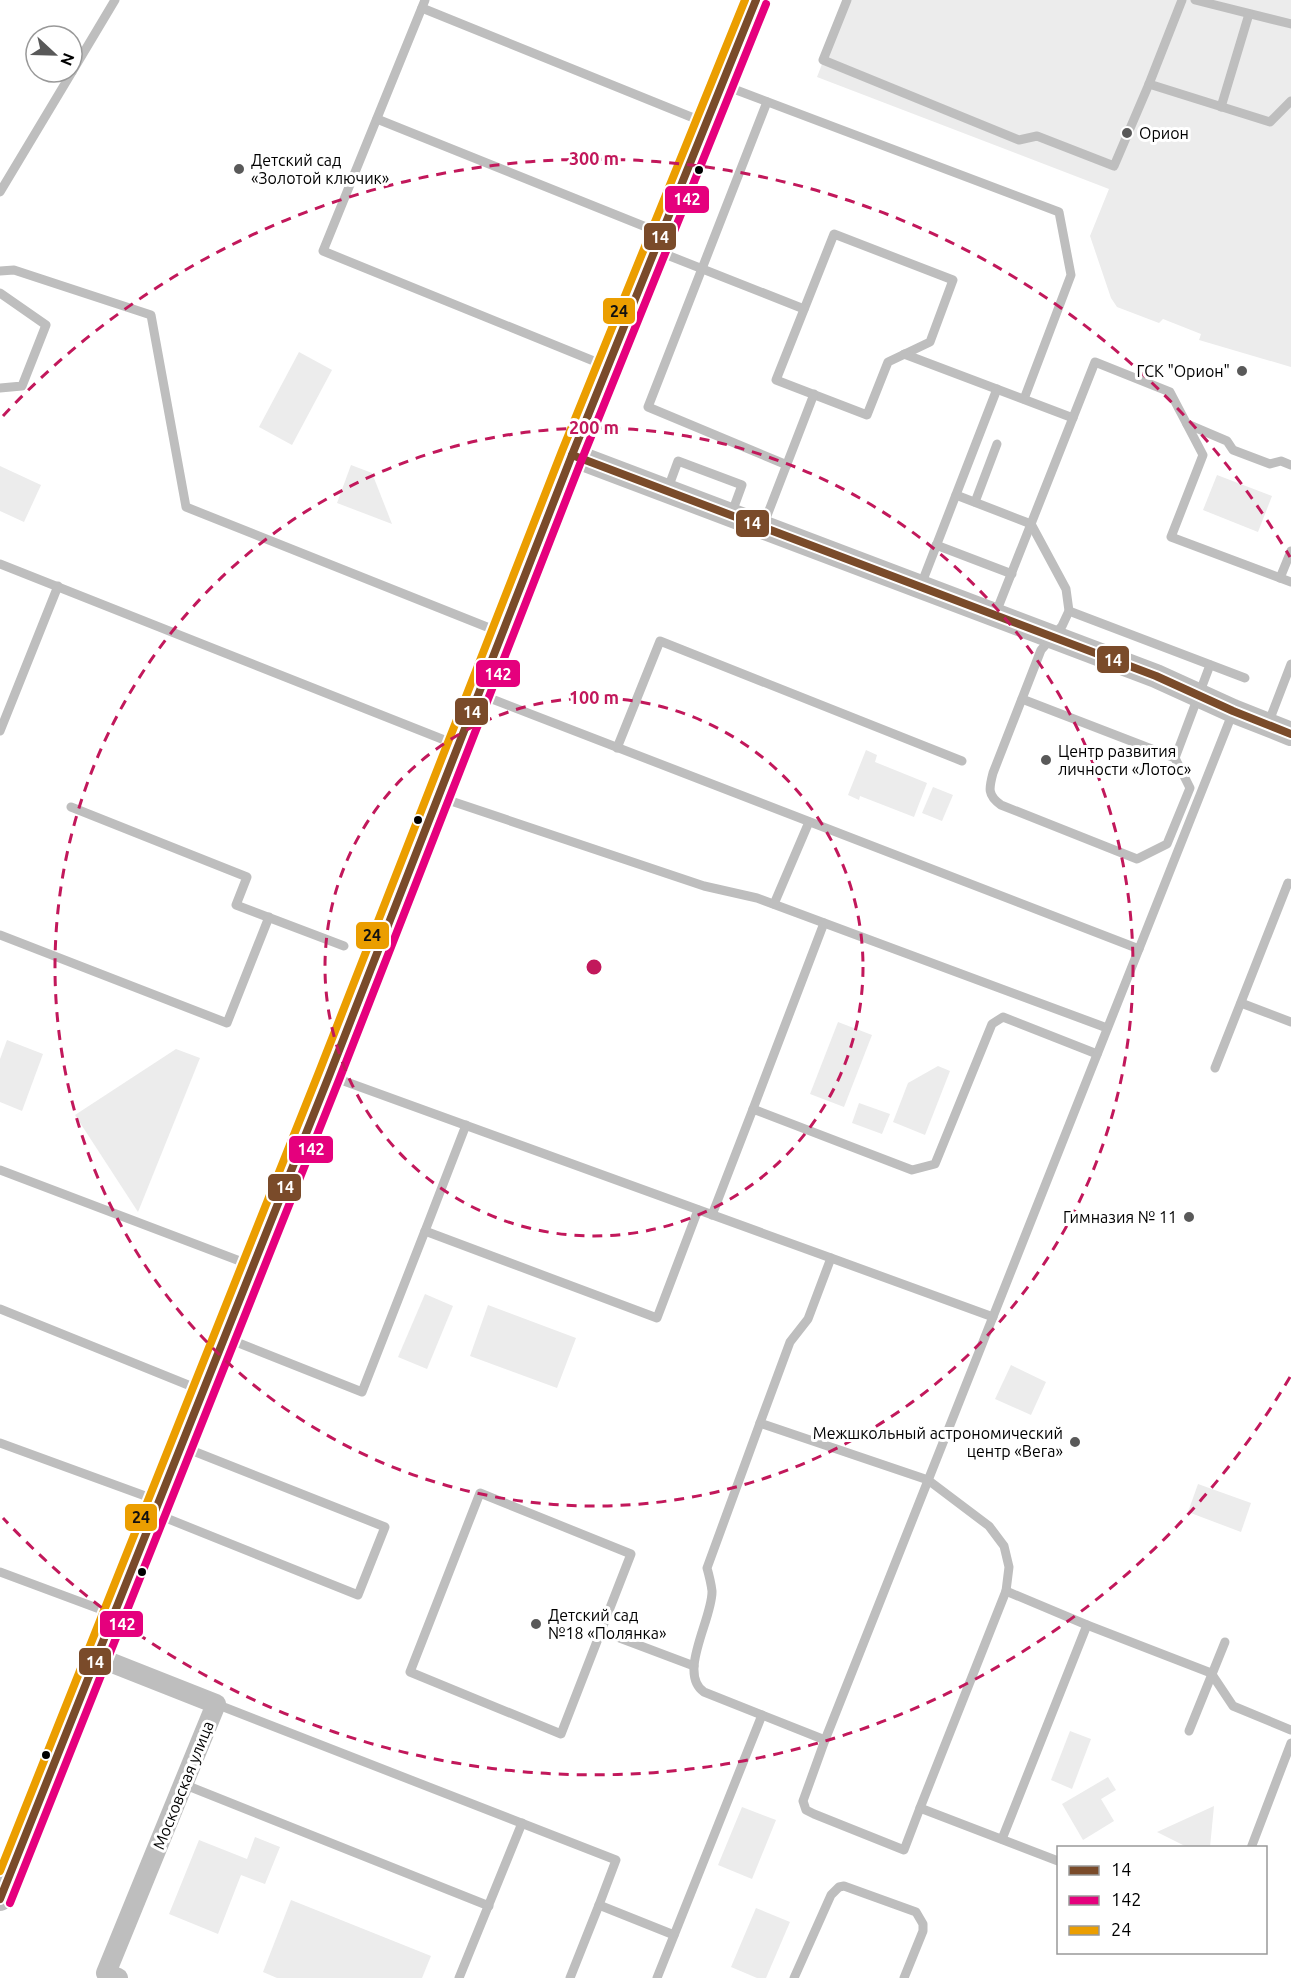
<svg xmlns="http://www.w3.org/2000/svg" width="1291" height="1978" font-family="Ubuntu,sans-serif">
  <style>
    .green { fill: #ececec }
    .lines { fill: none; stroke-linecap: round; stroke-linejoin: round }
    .service { stroke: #bebebe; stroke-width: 9 }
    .minor { stroke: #bebebe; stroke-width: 20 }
    .tertiary { stroke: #bebebe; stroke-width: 24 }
    .bus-1-casing { stroke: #fff; stroke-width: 12 }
    .bus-2-casing { stroke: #fff; stroke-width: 12 }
    .bus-3-casing { stroke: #fff; stroke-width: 12 }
    .bus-1 { stroke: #7a4b2a; stroke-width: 8 }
    .bus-2 { stroke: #e5007d; stroke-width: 8 }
    .bus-3 { stroke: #eb9e00; stroke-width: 8 }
    .ring { fill: none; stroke: #c2185b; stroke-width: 3; stroke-dasharray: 10 8 }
    .poi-dot { fill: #595959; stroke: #fff; stroke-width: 2 }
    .bus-dot { fill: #000; stroke: #fff; stroke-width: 2 }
    .labels { text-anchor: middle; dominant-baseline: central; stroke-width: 6; stroke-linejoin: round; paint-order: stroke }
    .poi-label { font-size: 16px; fill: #000; stroke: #fff; text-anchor: start }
    .street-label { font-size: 16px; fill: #000; stroke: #fff }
    .centre { fill: #c2185b; stroke: #fff; stroke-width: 3 }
    .ring-label { font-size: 18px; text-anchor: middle; font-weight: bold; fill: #c2185b; stroke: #fff; stroke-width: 6; stroke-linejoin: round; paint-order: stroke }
    .line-badge { stroke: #fff; stroke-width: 2 }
    .badge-label { font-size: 16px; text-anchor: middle; font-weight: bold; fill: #fff }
    .pale-badge-label { font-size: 16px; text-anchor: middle; font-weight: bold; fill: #111 }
  </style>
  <rect width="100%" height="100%" fill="#fff"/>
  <g class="green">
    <path d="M847,0H1291V367L1199,340L1201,334L1163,319L1159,323L1117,307L1111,298L1090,236L1109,189L817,77Z"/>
    <path d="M299,352L332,370L292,445L259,427Z"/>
    <path d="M351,465L372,473L392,524L337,503Z"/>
    <path d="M0,466L41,485L24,522L0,511Z"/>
    <path d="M1217,475L1272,496L1258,532L1203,510Z"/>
    <path d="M866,750L877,755L875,762L927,783L914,817L860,796L859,800L848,795Z"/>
    <path d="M933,787L953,795L942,821L922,813Z"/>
    <path d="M838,1022L872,1035L844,1107L810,1094Z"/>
    <path d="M7,1040L43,1054L22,1111L0,1102V1059Z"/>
    <path d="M176,1049L200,1058L138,1212L75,1115Z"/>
    <path d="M938,1066L950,1071L925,1135L893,1122L908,1083Z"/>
    <path d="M859,1103L890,1114L882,1134L852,1123Z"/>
    <path d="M425,1294L453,1306L427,1369L398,1357Z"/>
    <path d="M488,1305L576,1338L557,1388L470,1356Z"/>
    <path d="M1011,1365L1046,1382L1031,1415L995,1399Z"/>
    <path d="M1198,1484L1251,1503L1241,1532L1188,1512Z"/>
    <path d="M1070,1731L1091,1739L1072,1789L1051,1780Z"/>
    <path d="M1108,1777L1116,1790L1101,1799L1114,1821L1083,1840L1062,1804Z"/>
    <path d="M1214,1806L1210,1847H1187L1157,1832Z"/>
    <path d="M742,1807L776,1820L752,1879L718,1865Z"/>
    <path d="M255,1837L280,1847L265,1884L241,1875L218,1934L169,1914L199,1840L247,1859Z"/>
    <path d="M291,1900L431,1956L422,1978H277L263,1972Z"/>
    <path d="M756,1908L790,1922L766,1978H757L731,1967Z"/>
  </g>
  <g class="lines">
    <g class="service">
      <path d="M425,0L323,251L606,366"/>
      <path d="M847,0L823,60L1019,140L1037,136L1114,166L1149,84L1270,122L1291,101"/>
      <path d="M1195,0L1291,24"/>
      <path d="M422,8L706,123"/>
      <path d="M72,72L115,0"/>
      <path d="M1149,84L1182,0"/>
      <path d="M723,85L1059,212L1071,275L1024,399"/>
      <path d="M767,102L648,407L787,465"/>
      <path d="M1221,107L1249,14"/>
      <path d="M377,119L661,233"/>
      <path d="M0,192L72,72"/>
      <path d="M834,234L953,280L930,342L888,362L867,415L776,380Z"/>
      <path d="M657,251L804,309"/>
      <path d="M0,271L14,270L151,315L186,507L502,633"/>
      <path d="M0,293L46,325L22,386L0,388"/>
      <path d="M904,354L1073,418"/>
      <path d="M1187,424L1227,441L1233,450L1270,464L1281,461L1291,465"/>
      <path d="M667,491L678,461L742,485L731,515"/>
      <path d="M956,495L1031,524L1066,589L1069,611L1062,626L1041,650L993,773C989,788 987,795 1001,805L1137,859L1167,844L1190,788L1175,758"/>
      <path d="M975,502L997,444"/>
      <path d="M763,526L814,394"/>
      <path d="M936,545L1012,574"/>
      <path d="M0,564L457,745"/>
      <path d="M1280,578L1291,551"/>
      <path d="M921,585L997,389"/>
      <path d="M1069,611L1245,678"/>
      <path d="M995,615L1095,362L1170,392L1203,455L1171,537L1291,582"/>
      <path d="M479,694L1139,949"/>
      <path d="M1022,699L1175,758L1210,665"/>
      <path d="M1268,724L1291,664"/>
      <path d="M0,731L58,586"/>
      <path d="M617,748L660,641L962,761"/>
      <path d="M439,797L704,886L757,898L1107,1028"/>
      <path d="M71,807L247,877L236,905L344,946"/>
      <path d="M774,904L809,822"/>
      <path d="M0,935L227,1023L269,917"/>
      <path d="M1241,1003L1291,1022"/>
      <path d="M1215,1068L1288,883L1291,884"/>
      <path d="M330,1076L831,1258L808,1319L790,1342L760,1423L928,1480L989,1526L1004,1546L1009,1567L1006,1591L1087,1625L1211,1673L1233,1706L1291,1730"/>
      <path d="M753,1109L824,923"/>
      <path d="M466,1125L425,1231L657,1318L698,1210"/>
      <path d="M0,1170L253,1266"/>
      <path d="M712,1215L753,1109L912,1170L935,1164L992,1024L1003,1017L1097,1054"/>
      <path d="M831,1258L993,1317"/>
      <path d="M0,1309L203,1391"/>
      <path d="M226,1338L362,1392L425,1231"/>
      <path d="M760,1423L707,1568C709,1575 711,1583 712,1591C713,1618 677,1673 704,1692L825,1740"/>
      <path d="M0,1443L159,1501"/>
      <path d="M156,1514L358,1595L385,1527L183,1447"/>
      <path d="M0,1572L113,1614"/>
      <path d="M601,1631L561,1734L410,1672L480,1493L631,1554L601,1631L694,1666"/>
      <path d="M216,1704L616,1860L599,1905"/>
      <path d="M1189,1731L1225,1642"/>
      <path d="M183,1784L489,1906"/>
      <path d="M920,1808L1006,1591"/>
      <path d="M1002,1839L1087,1625"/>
      <path d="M1251,1848L1291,1743"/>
      <path d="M1058,1861L920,1808L904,1850L814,1814L806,1810L803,1801L825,1740L1233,712"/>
      <path d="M459,1978L522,1823"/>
      <path d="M570,1978L599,1905L674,1935"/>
      <path d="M657,1978L762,1715"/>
      <path d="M794,1978L831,1895L839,1887L844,1886L916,1912L923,1924V1931L904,1978"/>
    </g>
    <path class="minor" d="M97,1657L216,1704L106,1973L118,1978"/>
    <g class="tertiary">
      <path d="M572,455L1156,676L1233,711L1291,734"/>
      <path d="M0,1899L329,1076L572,455L756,0"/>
    </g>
    <defs>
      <g id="bus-1">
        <path d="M572,455L1156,676L1233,711L1291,734"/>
        <path d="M0,1899L329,1076L572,455L756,0"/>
      </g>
      <path id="bus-2" d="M10,1903L339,1080L582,459L766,4"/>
      <path id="bus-3" d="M0,1871L319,1072L562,451L745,0"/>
    </defs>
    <use href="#bus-1" class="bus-1-casing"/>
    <use href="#bus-2" class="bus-2-casing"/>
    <use href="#bus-3" class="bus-3-casing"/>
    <use href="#bus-1" class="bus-1"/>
    <use href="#bus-2" class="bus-2"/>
    <use href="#bus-3" class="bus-3"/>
  </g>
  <g class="ring">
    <circle cx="594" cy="967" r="269"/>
    <circle cx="594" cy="967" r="539"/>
    <path d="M1290 1377A808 808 0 0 1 3 1518M3 416A808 808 0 0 1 1290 557"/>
  </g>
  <g class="poi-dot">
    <circle cx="1127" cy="133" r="6"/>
    <circle cx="239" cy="169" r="6"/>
    <circle cx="1242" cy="371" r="6"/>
    <circle cx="1046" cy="760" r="6"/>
    <circle cx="1189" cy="1217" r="6"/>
    <circle cx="1075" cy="1442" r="6"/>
    <circle cx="536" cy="1624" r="6"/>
  </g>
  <g class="bus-dot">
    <circle cx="699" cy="170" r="5"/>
    <circle cx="418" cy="820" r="5"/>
    <circle cx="142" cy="1572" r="5"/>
    <circle cx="46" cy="1755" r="5"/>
  </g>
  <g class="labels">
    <g class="poi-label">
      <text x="1139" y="133">Орион</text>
      <text x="251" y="160">Детский сад<tspan x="251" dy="18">«Золотой ключик»</tspan></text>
      <text x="1230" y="371" text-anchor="end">ГСК "Орион"</text>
      <text x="1058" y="751">Центр развития<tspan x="1058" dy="18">личности «Лотос»</tspan></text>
      <text x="1177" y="1217" text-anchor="end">Гимназия № 11</text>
      <text x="1063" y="1433" text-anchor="end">Межшкольный астрономический<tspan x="1063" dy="18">центр «Вега»</tspan></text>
      <text x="548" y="1615">Детский сад<tspan x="548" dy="18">№18 «Полянка»</tspan></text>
    </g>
    <g class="street-label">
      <text transform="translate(183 1785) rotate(-68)">Московская улица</text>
    </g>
  </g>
  <circle cx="594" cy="967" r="9" class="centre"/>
  <g class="ring-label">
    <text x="594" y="165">300 m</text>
    <text x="594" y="434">200 m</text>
    <text x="594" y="704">100 m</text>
  </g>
  <g class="line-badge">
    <rect x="664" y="185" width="46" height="29" rx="6" fill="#e5007d"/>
    <rect x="643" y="222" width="34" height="29" rx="6" fill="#7a4b2a"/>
    <rect x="602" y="297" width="34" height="28" rx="6" fill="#eb9e00"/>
    <rect x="735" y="509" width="35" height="29" rx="6" fill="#7a4b2a"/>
    <rect x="1096" y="645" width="34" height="29" rx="6" fill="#7a4b2a"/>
    <rect x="475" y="659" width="46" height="29" rx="6" fill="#e5007d"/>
    <rect x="454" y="697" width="35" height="29" rx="6" fill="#7a4b2a"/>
    <rect x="355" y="921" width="35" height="29" rx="6" fill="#eb9e00"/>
    <rect x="288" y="1135" width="46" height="29" rx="6" fill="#e5007d"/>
    <rect x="267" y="1173" width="35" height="29" rx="6" fill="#7a4b2a"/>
    <rect x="124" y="1503" width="34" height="29" rx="6" fill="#eb9e00"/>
    <rect x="99" y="1610" width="45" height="28" rx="6" fill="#e5007d"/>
    <rect x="78" y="1647" width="34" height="29" rx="6" fill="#7a4b2a"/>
  </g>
  <g class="badge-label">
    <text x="687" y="205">142</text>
    <text x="660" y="243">14</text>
    <text x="752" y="529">14</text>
    <text x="1113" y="666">14</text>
    <text x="498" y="680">142</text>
    <text x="472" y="718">14</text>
    <text x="311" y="1155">142</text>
    <text x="285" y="1193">14</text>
    <text x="122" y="1630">142</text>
    <text x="95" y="1668">14</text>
  </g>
  <g class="pale-badge-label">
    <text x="619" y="317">24</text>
    <text x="372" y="941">24</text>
    <text x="141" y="1523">24</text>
  </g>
  <rect x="1057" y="1846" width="210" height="108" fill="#ffffff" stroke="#999999" stroke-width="1.5"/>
  <rect x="1069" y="1866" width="30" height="9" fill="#7a4b2a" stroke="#999999" stroke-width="1.5"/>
  <text x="1111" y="1876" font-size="18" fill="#000000">14</text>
  <rect x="1069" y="1896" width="30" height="9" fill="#e5007d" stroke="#999999" stroke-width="1.5"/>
  <text x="1111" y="1906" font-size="18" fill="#000000">142</text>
  <rect x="1069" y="1926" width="30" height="9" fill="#eb9e00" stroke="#999999" stroke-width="1.5"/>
  <text x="1111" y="1936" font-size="18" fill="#000000">24</text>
  <g transform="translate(54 54) rotate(112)"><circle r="28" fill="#ffffff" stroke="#999999" stroke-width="1.5"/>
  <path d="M0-4.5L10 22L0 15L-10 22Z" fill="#595959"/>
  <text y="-9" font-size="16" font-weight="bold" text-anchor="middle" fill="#000000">N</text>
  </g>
</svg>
